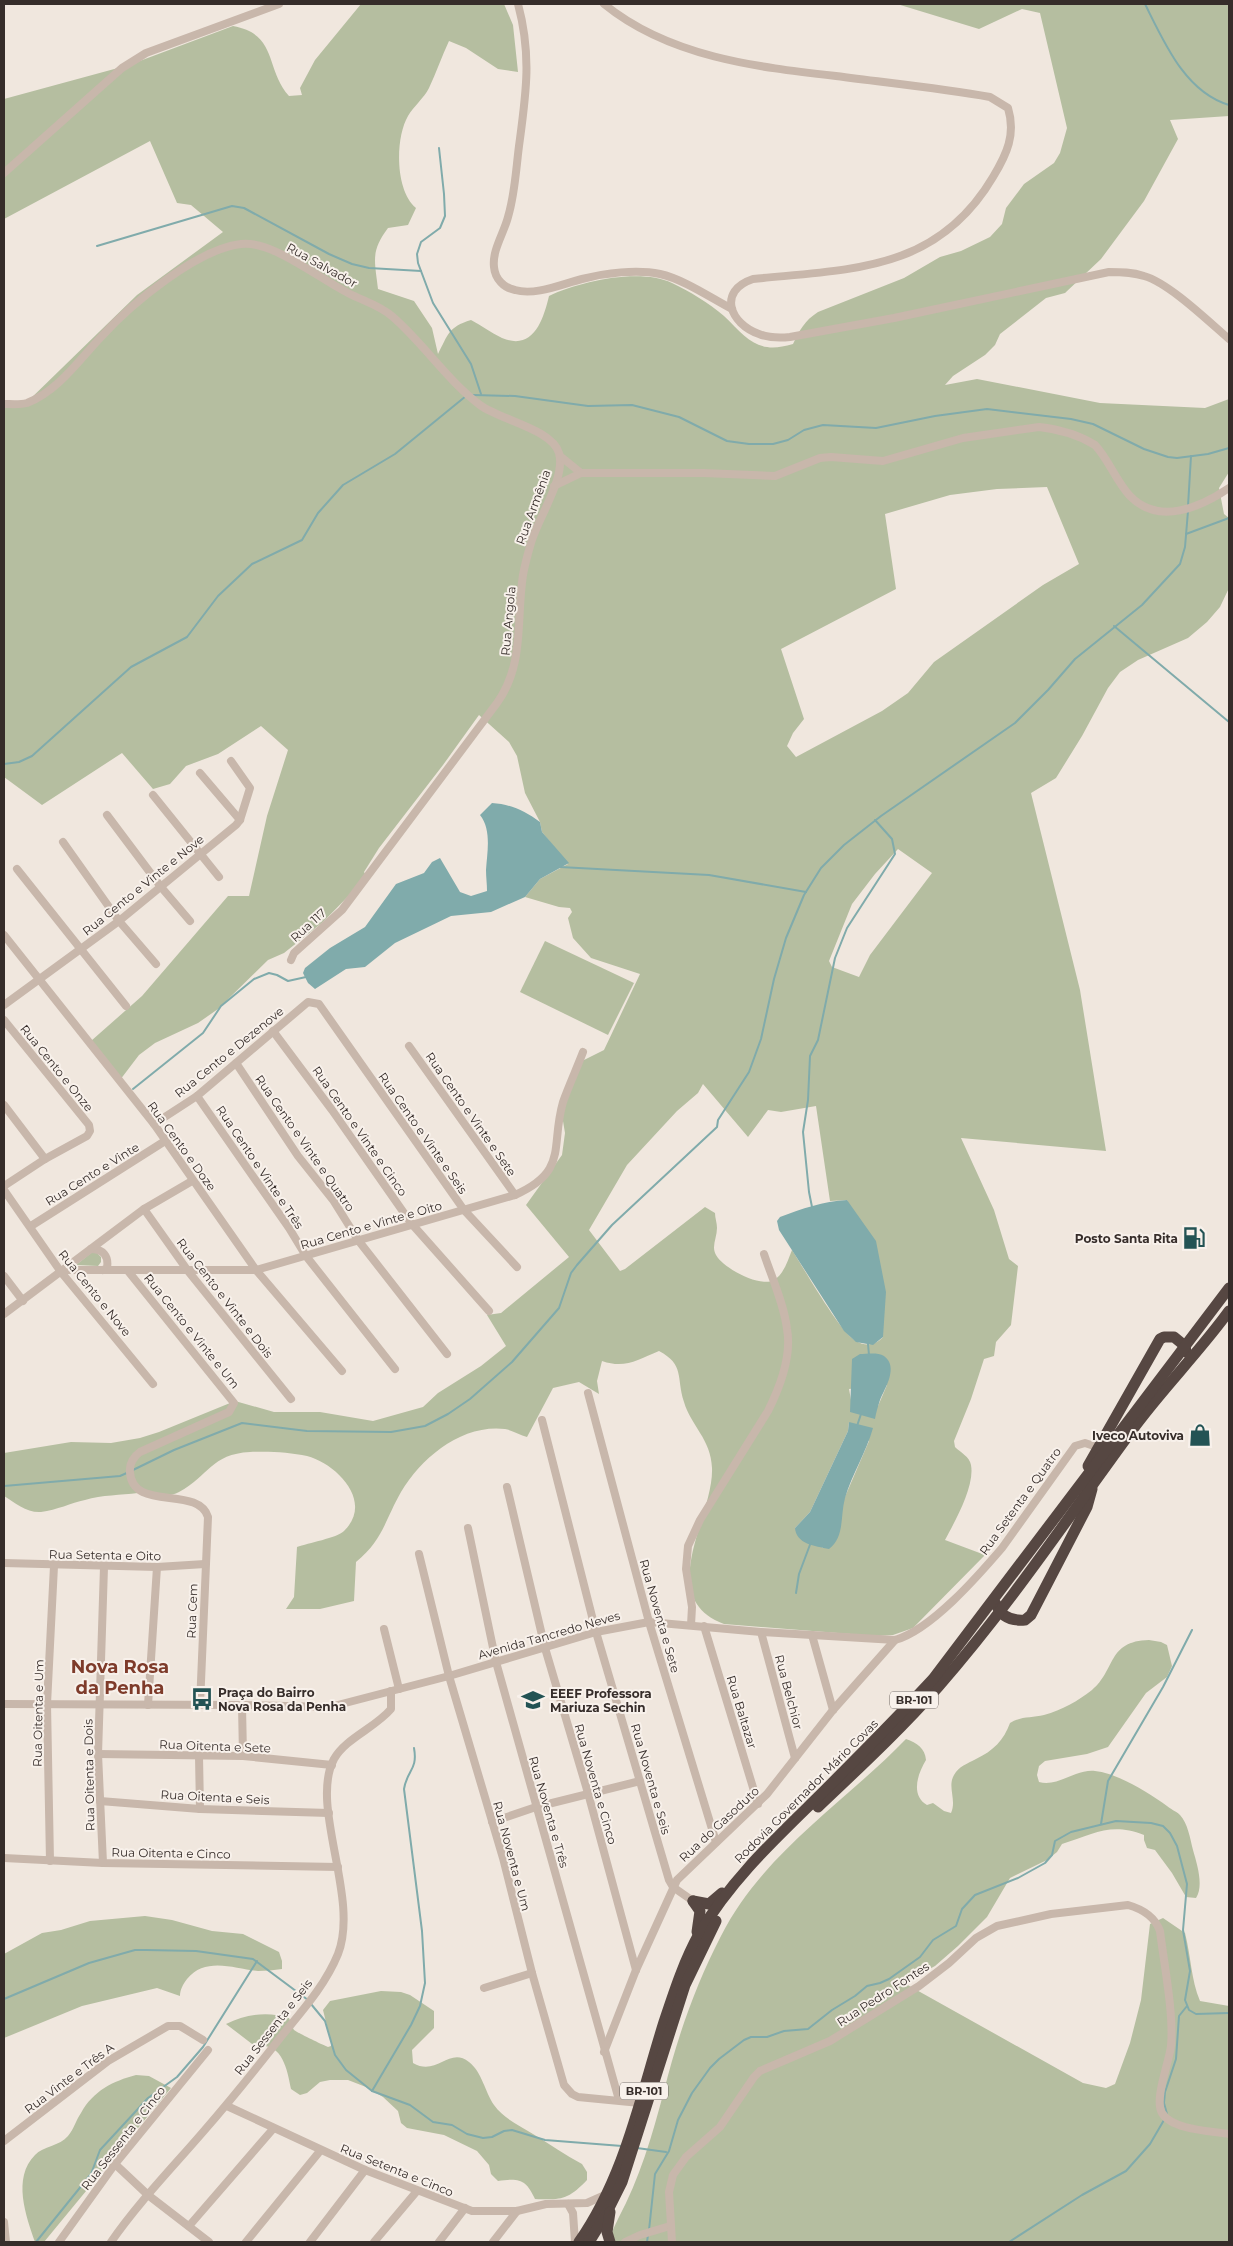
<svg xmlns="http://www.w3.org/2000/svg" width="1233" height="2246" font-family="Montserrat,sans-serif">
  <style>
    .green { fill: #b5bea0; fill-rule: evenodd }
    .water { fill: #80abab }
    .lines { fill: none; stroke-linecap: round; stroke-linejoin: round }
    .stream { stroke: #80abab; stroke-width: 2 }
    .minor { stroke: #c8b7ab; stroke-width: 8 }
    .highway { stroke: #564742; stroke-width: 11 }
    .labels { text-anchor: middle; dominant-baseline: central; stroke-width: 4; stroke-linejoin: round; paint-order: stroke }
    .shield { fill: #f8f1eb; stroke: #706864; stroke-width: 1 }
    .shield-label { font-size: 11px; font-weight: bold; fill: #362d2a }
    .street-label { font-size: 12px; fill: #362d2a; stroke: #f8f1eb }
    .poi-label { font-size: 12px; font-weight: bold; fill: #362d2a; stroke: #f8f1eb; text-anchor: end }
    .district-label { font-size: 18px; font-weight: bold; fill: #7e3b2a; stroke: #f8f1eb }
  </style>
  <rect width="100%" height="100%" fill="#f0e7de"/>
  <g class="green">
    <path d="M361,4H504L513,25L518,72L498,69L466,48L449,41C442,56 436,73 429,88C424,98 414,106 408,116C395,138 395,191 416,208L408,225L388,228C370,252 375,261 378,289L414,301L432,328L438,354C448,335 448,327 471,320C481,325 491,333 502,338C533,351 543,321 549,296C581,281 640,268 672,283C689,291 709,303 724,316C747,338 757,355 793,344C800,330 804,321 818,312L904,278L940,257L961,251L990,237L1002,224L1006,208L1024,184L1054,163L1060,153L1067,128L1040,13L1022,9L979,29L897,4H1229V116L1170,120L1178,139L1144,201L1101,259L1065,293L1046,298L1000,334L995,345L985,355L953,376L945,385L977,379L1100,403L1205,408L1229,399V472L1219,488L1224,514L1229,518V588L1220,607L1207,622L1188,638L1138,660L1120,672L1108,688L1082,736L1056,778L1031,793L1080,990L1106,1151L961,1138L994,1210L1009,1259L1018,1266L1011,1325L996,1342L994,1356L984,1359L971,1399L954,1441L955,1447C960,1452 970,1457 971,1465C975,1486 955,1521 945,1540L985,1555L913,1628L893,1635L876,1636L724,1624C653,1597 714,1517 712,1468C711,1439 691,1426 684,1402C676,1377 685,1365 659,1351C637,1360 625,1369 602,1361L597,1381L599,1394L579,1382L553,1388L527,1437C520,1435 512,1430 505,1429C462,1424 422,1457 401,1492C385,1520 383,1540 356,1562L354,1601L320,1609H286L294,1597L297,1547C308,1543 337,1538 344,1531C374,1502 337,1464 307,1456C290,1452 267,1451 250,1452C211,1454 209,1476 179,1492C167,1499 151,1492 138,1493C121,1495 102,1495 85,1500C71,1503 57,1510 41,1512C27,1513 15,1503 4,1496V1453L71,1442L111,1443L140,1438L159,1432L235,1401L274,1412H320L373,1421L423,1407L438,1393L481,1366L506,1346L487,1315L501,1313L569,1257L526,1205L562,1155L565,1133L562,1115L580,1062L604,1050L640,974L591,958L573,938L568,918L572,912L570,908L559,907L525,897L540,879L568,864L542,832L540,822L525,793L517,756L509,742L479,715L443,765L379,848L364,872L367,877L323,922L284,953L268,960L218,1009L198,1023L155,1043L139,1055L120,1080L91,1041L142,996L228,896H249L267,816L288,750L261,726L218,754L186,766L170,784L153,789L122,753L42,805L4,777V402L24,405L137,295L223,232L191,205L177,203L150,141L4,219V99L129,65L233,26C278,34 265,69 289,96L302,95L300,88L315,60ZM1047,487L1079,564L1043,585L934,662L908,693L882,711L796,757L787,746L793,733L804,719L781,649L896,589L885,514L950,495L997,489ZM898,849L932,873L870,955L859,977L832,967L829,961L852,904L875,874ZM703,1084L748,1137L768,1110L781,1112L816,1106L830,1201L847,1200L883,1321V1337C876,1345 866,1347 856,1341C841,1334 803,1267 792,1250C788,1260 784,1274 774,1280C760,1288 723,1268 716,1255C711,1246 717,1238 717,1228C717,1223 715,1218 715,1213L705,1207L625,1269L620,1271L589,1230L627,1165L677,1111L698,1093ZM887,1385L878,1406L851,1400L849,1389ZM849,1422L869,1441L823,1548L795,1528L810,1512L848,1431Z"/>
    <path d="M545,941L634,983L608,1035L520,992Z"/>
    <path d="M96,1252L101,1257V1262L98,1266L76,1265L91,1253Z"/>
    <path d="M1149,1640L1161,1642L1167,1645L1172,1666L1167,1677L1146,1693L1108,1747L1087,1754L1045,1761L1039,1766L1037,1775L1039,1782C1059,1787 1075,1769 1095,1771C1117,1773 1149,1793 1167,1806C1170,1809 1176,1811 1180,1815C1188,1824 1190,1838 1193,1850C1197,1864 1204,1886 1196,1898L1186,1897L1172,1873L1155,1850L1147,1848L1144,1840V1835C1110,1822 1095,1834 1062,1844L1057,1852L1047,1860L1010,1878L987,1917L958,1946L935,1966L904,1983L1083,2083L1106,2088L1115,2084L1130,2043L1141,2000L1150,1924L1163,1918L1185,1933C1191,1956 1191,1980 1200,2001L1229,2006V2242H606C611,2235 614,2227 618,2219C640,2178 652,2136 664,2091C677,2038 696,1984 721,1936C763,1853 843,1804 906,1739C917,1743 925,1748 926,1760C918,1773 910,1795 927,1805L933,1803L944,1811L951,1813C957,1800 947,1787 954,1775C959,1766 967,1764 976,1759C993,1751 1004,1740 1010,1723C1021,1716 1032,1718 1044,1715C1062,1710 1078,1701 1092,1690C1116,1670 1107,1641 1149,1640Z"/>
    <path d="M145,1916L172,1920L212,1931L243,1934L279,1952L282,1961V1969C274,1970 266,1971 258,1971C235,1969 206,1956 187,1979C183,1984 180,1990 180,1996L157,1988L82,2006L4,2038V1954L42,1933L61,1930L90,1921Z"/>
    <path d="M381,1991L401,1992L410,1995L434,2011V2028L412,2050L413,2063C437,2077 449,2046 469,2062C482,2072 485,2092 494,2105C504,2119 519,2125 533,2134C550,2144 565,2155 582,2164L587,2172V2180C568,2200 561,2200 535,2199C526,2179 519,2178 498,2181L491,2174L489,2165L477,2151L444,2135L407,2128L401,2123L398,2111L383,2097L366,2087L348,2080H330L320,2082L307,2093L300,2095L291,2089C288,2074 284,2048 265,2046L260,2050L226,2024C246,2014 268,2011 289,2018C291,2022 291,2026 294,2030C296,2032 323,2045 328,2047L331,2046V2042L323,2010L330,2001Z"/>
    <path d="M136,2075L149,2076L171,2088L44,2242H35C26,2216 12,2178 35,2155C43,2146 60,2146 68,2136C74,2129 76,2120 81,2113C93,2091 113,2081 136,2075Z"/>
  </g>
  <g class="water">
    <path d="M492,803C510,804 525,811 540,822L542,832L569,863L540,879L525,897L491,912L451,916L395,943L365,967L346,969L315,989L308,983L303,973L305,968L330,948L365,927L396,884L424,873L432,862L440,858L460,892L471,896L487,891C487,884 486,877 486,870C487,853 492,830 480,815Z"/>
    <path d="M847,1200L876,1241L886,1292L883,1337L873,1345L856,1342L844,1331L779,1230L777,1221L780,1217C802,1209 823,1201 847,1200Z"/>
    <path d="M860,1354C866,1354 878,1352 884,1356C899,1367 885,1388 880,1400C878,1406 876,1413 875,1419L850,1412L852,1359Z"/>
    <path d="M849,1422L873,1428C866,1453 852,1474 845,1498C840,1516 845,1537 829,1549C815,1546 796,1544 795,1528L810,1512L848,1431Z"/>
  </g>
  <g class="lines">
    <g class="stream">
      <path d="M1145,4C1164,42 1185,92 1229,105"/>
      <path d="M439,148L444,194L445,216L440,228L421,242L417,254L418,263L433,303L471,364L481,394"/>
      <path d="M97,246L232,206L244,208L329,254L352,264L369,268L421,271"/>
      <path d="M473,395L515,396L588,406L632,405L679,417L727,441L749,444H773L788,440L804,430L823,425L876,428L935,416L987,409L1071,419L1093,424L1144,449L1168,457L1177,458L1208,454L1229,448"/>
      <path d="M1188,506L1191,456"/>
      <path d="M1186,534L1229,518"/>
      <path d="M1114,626L1229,722"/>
      <path d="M4,764L19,762L32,756L131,667L187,637L218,596L252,564L302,540L318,513L343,485L395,454L466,396"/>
      <path d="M560,867L709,875L806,892"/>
      <path d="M133,1089L203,1033L221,1006L254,979L269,973L277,975L288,981L306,977"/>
      <path d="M812,1207L809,1192L803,1132L808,1100L810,1056L818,1040L835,958L847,928L895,854L892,839L875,820"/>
      <path d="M868,1344L869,1355"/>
      <path d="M857,1426L861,1414"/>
      <path d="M133,1470L174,1450L242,1423L307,1431L391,1432L425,1426L448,1414L470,1399L512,1362L559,1308L571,1273L577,1265L612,1225L717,1127L718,1120L749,1072L761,1039L774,979L786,938L804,895L821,868L844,845L881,816L1015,723L1048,690L1075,659L1142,605L1180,564L1185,547L1188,511"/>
      <path d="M4,1486L120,1476L129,1472"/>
      <path d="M796,1593L799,1574L811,1542"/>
      <path d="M1101,1824L1108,1781L1163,1687L1192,1630"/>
      <path d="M4,1999L89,1963L135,1950H146L196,1951L253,1959L308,2000"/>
      <path d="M311,2004L325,2021L335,2055L346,2070L372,2091L410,2105L433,2122L452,2125L467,2134L483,2138L492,2137L504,2131L512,2130L545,2140L622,2146"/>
      <path d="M372,2091L411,2025L420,2006L425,1983L422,1931L404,1789C407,1770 418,1770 414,1748"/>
      <path d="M1167,2114L1164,2103L1165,2092L1176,2059L1179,2016L1187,2006"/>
      <path d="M637,2148L666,2152"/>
      <path d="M649,2230L655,2174L669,2151L678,2120L692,2093L710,2068L719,2059L744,2040L751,2037H767L784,2031L808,2029L832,2010L855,1996L867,1986L880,1983L889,1979L920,1957L933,1940L956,1926L962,1909L975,1895L1018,1878L1045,1863L1052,1855L1055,1841L1071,1832L1116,1821L1151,1823L1163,1826L1170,1833L1177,1846L1187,1884L1183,1930L1190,1971L1185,2000L1189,2010L1196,2014L1229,2013"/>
      <path d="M36,2242L91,2174L100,2150L148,2098L177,2077L203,2047L257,1961"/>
      <path d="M647,2242L648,2235"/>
      <path d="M1009,2242L1082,2195L1126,2171L1150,2144L1164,2120"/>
    </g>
    <g class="minor">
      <path d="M518,4C532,56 526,94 519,146C516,169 515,194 508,217C504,233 492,250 494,267C495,279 504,288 515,290C535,296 562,284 582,279C605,273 637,269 660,274C683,279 711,298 732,309"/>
      <path d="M604,4C669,57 756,67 836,76C888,83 939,88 990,97L1008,108C1016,134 1007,154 993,177C937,272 851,269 753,279C717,291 730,324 759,334C769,338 780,338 790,337L894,318L1109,272C1121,272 1132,272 1144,276C1169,283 1208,321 1229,339"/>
      <path d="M4,173L122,68L146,53L279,4"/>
      <path d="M4,404C11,404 20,405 27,403C58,391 79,360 101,337C131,304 197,249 241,244C272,240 320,279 348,293C363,301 380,305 393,317C424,344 447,380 480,405C500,420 552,429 559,453C566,478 538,518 531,543C528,553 525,564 523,575C516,619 525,664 497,703L342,910L294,953L291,960"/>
      <path d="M560,456L581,473"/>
      <path d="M554,486L581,473H704L775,476L820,458L831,457L883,461L963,438L1039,427C1057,429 1079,435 1095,445C1109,460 1116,481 1130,496C1159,526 1201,507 1229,488"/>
      <path d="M200,773L240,820"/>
      <path d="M153,795L219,877"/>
      <path d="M107,815L161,887L190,921"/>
      <path d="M63,842L119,921L156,964"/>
      <path d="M17,869L126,1006"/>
      <path d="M4,935L154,1124L256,1270L342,1371"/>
      <path d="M4,1005L119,921L236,825L240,820L250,788L231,761"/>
      <path d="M4,1020L89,1125L90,1131L87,1136L45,1159L4,1186"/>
      <path d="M273,1031L332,1110L411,1223L489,1311"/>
      <path d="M409,1046L515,1195"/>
      <path d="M236,1063L298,1156L333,1200L358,1240L447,1354"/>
      <path d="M197,1096L289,1228L306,1256L395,1369"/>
      <path d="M4,1105L45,1159"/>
      <path d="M154,1124L197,1096L308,1002L319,1004L464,1210L517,1267"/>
      <path d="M4,1190L61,1272L153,1384"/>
      <path d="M144,1209L188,1271L291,1399"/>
      <path d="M31,1226L165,1141"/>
      <path d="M91,1249C103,1249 109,1256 107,1268L103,1270"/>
      <path d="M64,1270H256L515,1195C569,1171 550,1147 563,1102C569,1085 577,1068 583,1052"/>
      <path d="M128,1271L234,1403L229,1412L140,1452C134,1456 129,1464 130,1472C132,1512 198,1485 208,1517L200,1705"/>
      <path d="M4,1276L23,1301"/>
      <path d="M4,1314L144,1209L192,1181"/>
      <path d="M588,1393L649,1622L716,1842"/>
      <path d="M542,1420L596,1632L669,1880L673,1887L693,1901"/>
      <path d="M507,1487L545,1648L588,1793L636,1970"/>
      <path d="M468,1528L496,1662L619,2100"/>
      <path d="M419,1554L449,1676L503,1858L532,1973L564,2085L572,2094L578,2097L640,2103"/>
      <path d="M4,1563L157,1567L205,1564"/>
      <path d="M691,1625L692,1607L686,1569L688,1546L700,1520L768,1411C780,1387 792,1356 787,1329C784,1304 772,1278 764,1254"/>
      <path d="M704,1626L758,1804"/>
      <path d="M384,1629L399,1689"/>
      <path d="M761,1632L795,1758"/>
      <path d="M812,1635L833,1710"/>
      <path d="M4,1704L242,1705L330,1707L449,1676L596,1632L649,1622L761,1632L895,1640C931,1630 978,1576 1002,1548L1075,1446L1085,1443L1097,1447"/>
      <path d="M148,1705L157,1567"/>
      <path d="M242,1705L243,1756"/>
      <path d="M98,1754L243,1756L332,1765"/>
      <path d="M199,1756L200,1809"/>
      <path d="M100,1801L200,1809L329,1813"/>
      <path d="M492,1822L536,1807L640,1781"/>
      <path d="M4,1858L103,1863L338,1867"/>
      <path d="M50,1861L47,1704L54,1566"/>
      <path d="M103,1863L98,1754L104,1567"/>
      <path d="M484,1988L532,1973"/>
      <path d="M604,2052L636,1970L677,1880L767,1794L833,1710L895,1640"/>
      <path d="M227,2106L365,2170L472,2211H517L546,2204L587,2203L605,2195"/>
      <path d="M4,2141L108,2061L168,2026H180L203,2040"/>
      <path d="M115,2164L148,2195L209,2242"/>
      <path d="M568,2204L573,2213L575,2242"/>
      <path d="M4,2222L6,2242"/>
      <path d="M189,2226L273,2129"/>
      <path d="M59,2242L115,2164L208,2050"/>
      <path d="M111,2242C138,2203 172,2168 203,2132C230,2101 255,2070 280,2038C301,2012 325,1986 338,1954C360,1898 309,1806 334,1759C346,1738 375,1728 391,1709V1691"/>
      <path d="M246,2242L320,2151"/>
      <path d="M310,2242L365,2170"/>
      <path d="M374,2242L417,2191"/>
      <path d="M439,2242L465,2208"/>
      <path d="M493,2242L517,2211"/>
      <path d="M625,2242L640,2235L670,2226"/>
      <path d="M672,2242L669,2192L673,2175L686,2157L720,2127L754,2077L760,2071L830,2041L919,1986L949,1963L976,1938L997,1926L1051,1914L1128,1905C1142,1909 1155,1917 1160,1931C1164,1964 1174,2014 1171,2046C1169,2063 1154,2099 1162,2113C1172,2130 1211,2131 1229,2134"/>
    </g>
    <g class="highway">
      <path d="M1088,1466L1160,1339L1164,1337H1174L1185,1346L1186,1352"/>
      <path d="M996,1604C1001,1617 1012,1621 1025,1620L1031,1615L1087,1507L1092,1489"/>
      <path d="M818,1807C859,1768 900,1730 938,1687C1010,1605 1071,1513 1136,1425C1165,1386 1200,1351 1229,1311"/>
      <path d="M693,1901L709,1904L722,1893"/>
      <path d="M693,1901L700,1911L697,1932"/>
      <path d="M579,2242C625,2176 640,2098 664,2022C674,1992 684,1961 699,1934C730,1881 774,1840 817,1798C856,1759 895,1720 933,1679L1229,1288"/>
      <path d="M589,2242L605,2216L622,2182L685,1985L716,1921"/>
      <path d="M610,2242L607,2232L610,2212"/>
    </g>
  </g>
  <defs>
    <symbol id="fuel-bare" viewBox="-9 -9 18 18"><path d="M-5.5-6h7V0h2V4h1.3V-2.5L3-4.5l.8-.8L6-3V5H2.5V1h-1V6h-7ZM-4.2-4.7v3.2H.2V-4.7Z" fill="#235354" stroke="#f8f1eb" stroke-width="2.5" paint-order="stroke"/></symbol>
    <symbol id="shop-bare" viewBox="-9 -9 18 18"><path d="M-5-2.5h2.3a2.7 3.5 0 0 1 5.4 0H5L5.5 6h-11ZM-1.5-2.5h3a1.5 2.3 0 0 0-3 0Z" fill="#235354" stroke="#f8f1eb" stroke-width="2.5" paint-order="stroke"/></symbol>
    <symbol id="bus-bare" viewBox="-9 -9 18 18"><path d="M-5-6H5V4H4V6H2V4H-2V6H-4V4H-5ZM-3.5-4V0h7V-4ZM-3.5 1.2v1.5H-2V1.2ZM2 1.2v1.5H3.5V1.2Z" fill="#235354" stroke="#f8f1eb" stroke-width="2.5" paint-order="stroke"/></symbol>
    <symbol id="school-bare" viewBox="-9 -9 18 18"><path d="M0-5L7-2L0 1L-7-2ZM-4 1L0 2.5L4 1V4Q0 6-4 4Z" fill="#235354" stroke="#f8f1eb" stroke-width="2.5" paint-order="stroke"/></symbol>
  </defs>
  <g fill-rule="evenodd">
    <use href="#fuel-bare" x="1178" y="1222" width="32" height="32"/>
    <use href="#shop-bare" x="1184" y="1419" width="32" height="32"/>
    <use href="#bus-bare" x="186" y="1683" width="32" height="32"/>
    <use href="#school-bare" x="517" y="1684" width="32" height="32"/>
  </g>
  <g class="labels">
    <g class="shield">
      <rect x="890" y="1691.5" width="48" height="17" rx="4"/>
      <rect x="620" y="2082.5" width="48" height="17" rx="4"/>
    </g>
    <g class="shield-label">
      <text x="914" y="1700">BR-101</text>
      <text x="644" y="2091">BR-101</text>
    </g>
    <g class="street-label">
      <text transform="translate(322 265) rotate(29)">Rua Salvador</text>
      <text transform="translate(533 507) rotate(-70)">Rua Armênia</text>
      <text transform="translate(508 621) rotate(-85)">Rua Angola</text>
      <text transform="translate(143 885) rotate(-39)">Rua Cento e Vinte e Nove</text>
      <text transform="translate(308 925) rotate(-42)">Rua 117</text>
      <text transform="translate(229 1052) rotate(-39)">Rua Cento e Dezenove</text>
      <text transform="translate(57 1068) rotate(51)">Rua Cento e Onze</text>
      <text transform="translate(471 1114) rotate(55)">Rua Cento e Vinte e Sete</text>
      <text transform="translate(360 1131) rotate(55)">Rua Cento e Vinte e Cinco</text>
      <text transform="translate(423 1133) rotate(55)">Rua Cento e Vinte e Seis</text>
      <text transform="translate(305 1143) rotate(55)">Rua Cento e Vinte e Quatro</text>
      <text transform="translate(182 1146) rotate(54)">Rua Cento e Doze</text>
      <text transform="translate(260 1167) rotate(56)">Rua Cento e Vinte e Três</text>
      <text transform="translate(92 1174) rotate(-32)">Rua Cento e Vinte</text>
      <text transform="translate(371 1225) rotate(-16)">Rua Cento e Vinte e Oito</text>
      <text transform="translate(95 1293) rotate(51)">Rua Cento e Nove</text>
      <text transform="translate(225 1298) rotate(52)">Rua Cento e Vinte e Dois</text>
      <text transform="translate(192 1331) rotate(51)">Rua Cento e Vinte e Um</text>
      <text transform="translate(1020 1501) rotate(-54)">Rua Setenta e Quatro</text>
      <text transform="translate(105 1555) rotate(1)">Rua Setenta e Oito</text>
      <text transform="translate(192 1611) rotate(-88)">Rua Cem</text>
      <text transform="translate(660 1616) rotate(74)">Rua Noventa e Sete</text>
      <text transform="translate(549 1635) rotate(-16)">Avenida Tancredo Neves</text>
      <text transform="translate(789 1692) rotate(75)">Rua Belchior</text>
      <text transform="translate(742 1712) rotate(73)">Rua Baltazar</text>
      <text transform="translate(38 1713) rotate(-89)">Rua Oitenta e Um</text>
      <text transform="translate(215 1746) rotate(2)">Rua Oitenta e Sete</text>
      <text transform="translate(89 1775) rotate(-91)">Rua Oitenta e Dois</text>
      <text transform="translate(651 1779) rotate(74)">Rua Noventa e Seis</text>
      <text transform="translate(596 1784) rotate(74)">Rua Noventa e Cinco</text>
      <text transform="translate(806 1791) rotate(-45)">Rodovia Governador Mário Covas</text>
      <text transform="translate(215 1797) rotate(3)">Rua Oitenta e Seis</text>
      <text transform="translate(549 1812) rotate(74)">Rua Noventa e Três</text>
      <text transform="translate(719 1824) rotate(-43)">Rua do Gasoduto</text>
      <text transform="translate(171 1853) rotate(1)">Rua Oitenta e Cinco</text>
      <text transform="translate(512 1856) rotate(75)">Rua Noventa e Um</text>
      <text transform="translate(883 1994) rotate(-33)">Rua Pedro Fontes</text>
      <text transform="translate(273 2027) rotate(-52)">Rua Sessenta e Seis</text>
      <text transform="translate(69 2078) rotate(-37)">Rua Vinte e Três A</text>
      <text transform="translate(123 2138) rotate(-52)">Rua Sessenta e Cinco</text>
      <text transform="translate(397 2170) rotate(22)">Rua Setenta e Cinco</text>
    </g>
    <g class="poi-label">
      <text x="1178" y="1238">Posto Santa Rita</text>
      <text x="1184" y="1435">Iveco Autoviva</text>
      <text x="218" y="1692" text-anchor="start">Praça do Bairro<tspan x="218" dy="14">Nova Rosa da Penha</tspan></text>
      <text x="550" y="1693" text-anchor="start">EEEF Professora<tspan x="550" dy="14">Mariuza Sechin</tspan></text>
    </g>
    <g class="district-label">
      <text x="120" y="1667">Nova Rosa<tspan x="120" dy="21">da Penha</tspan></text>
    </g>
  </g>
  <rect width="1233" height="2246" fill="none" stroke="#362d2a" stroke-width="10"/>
</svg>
